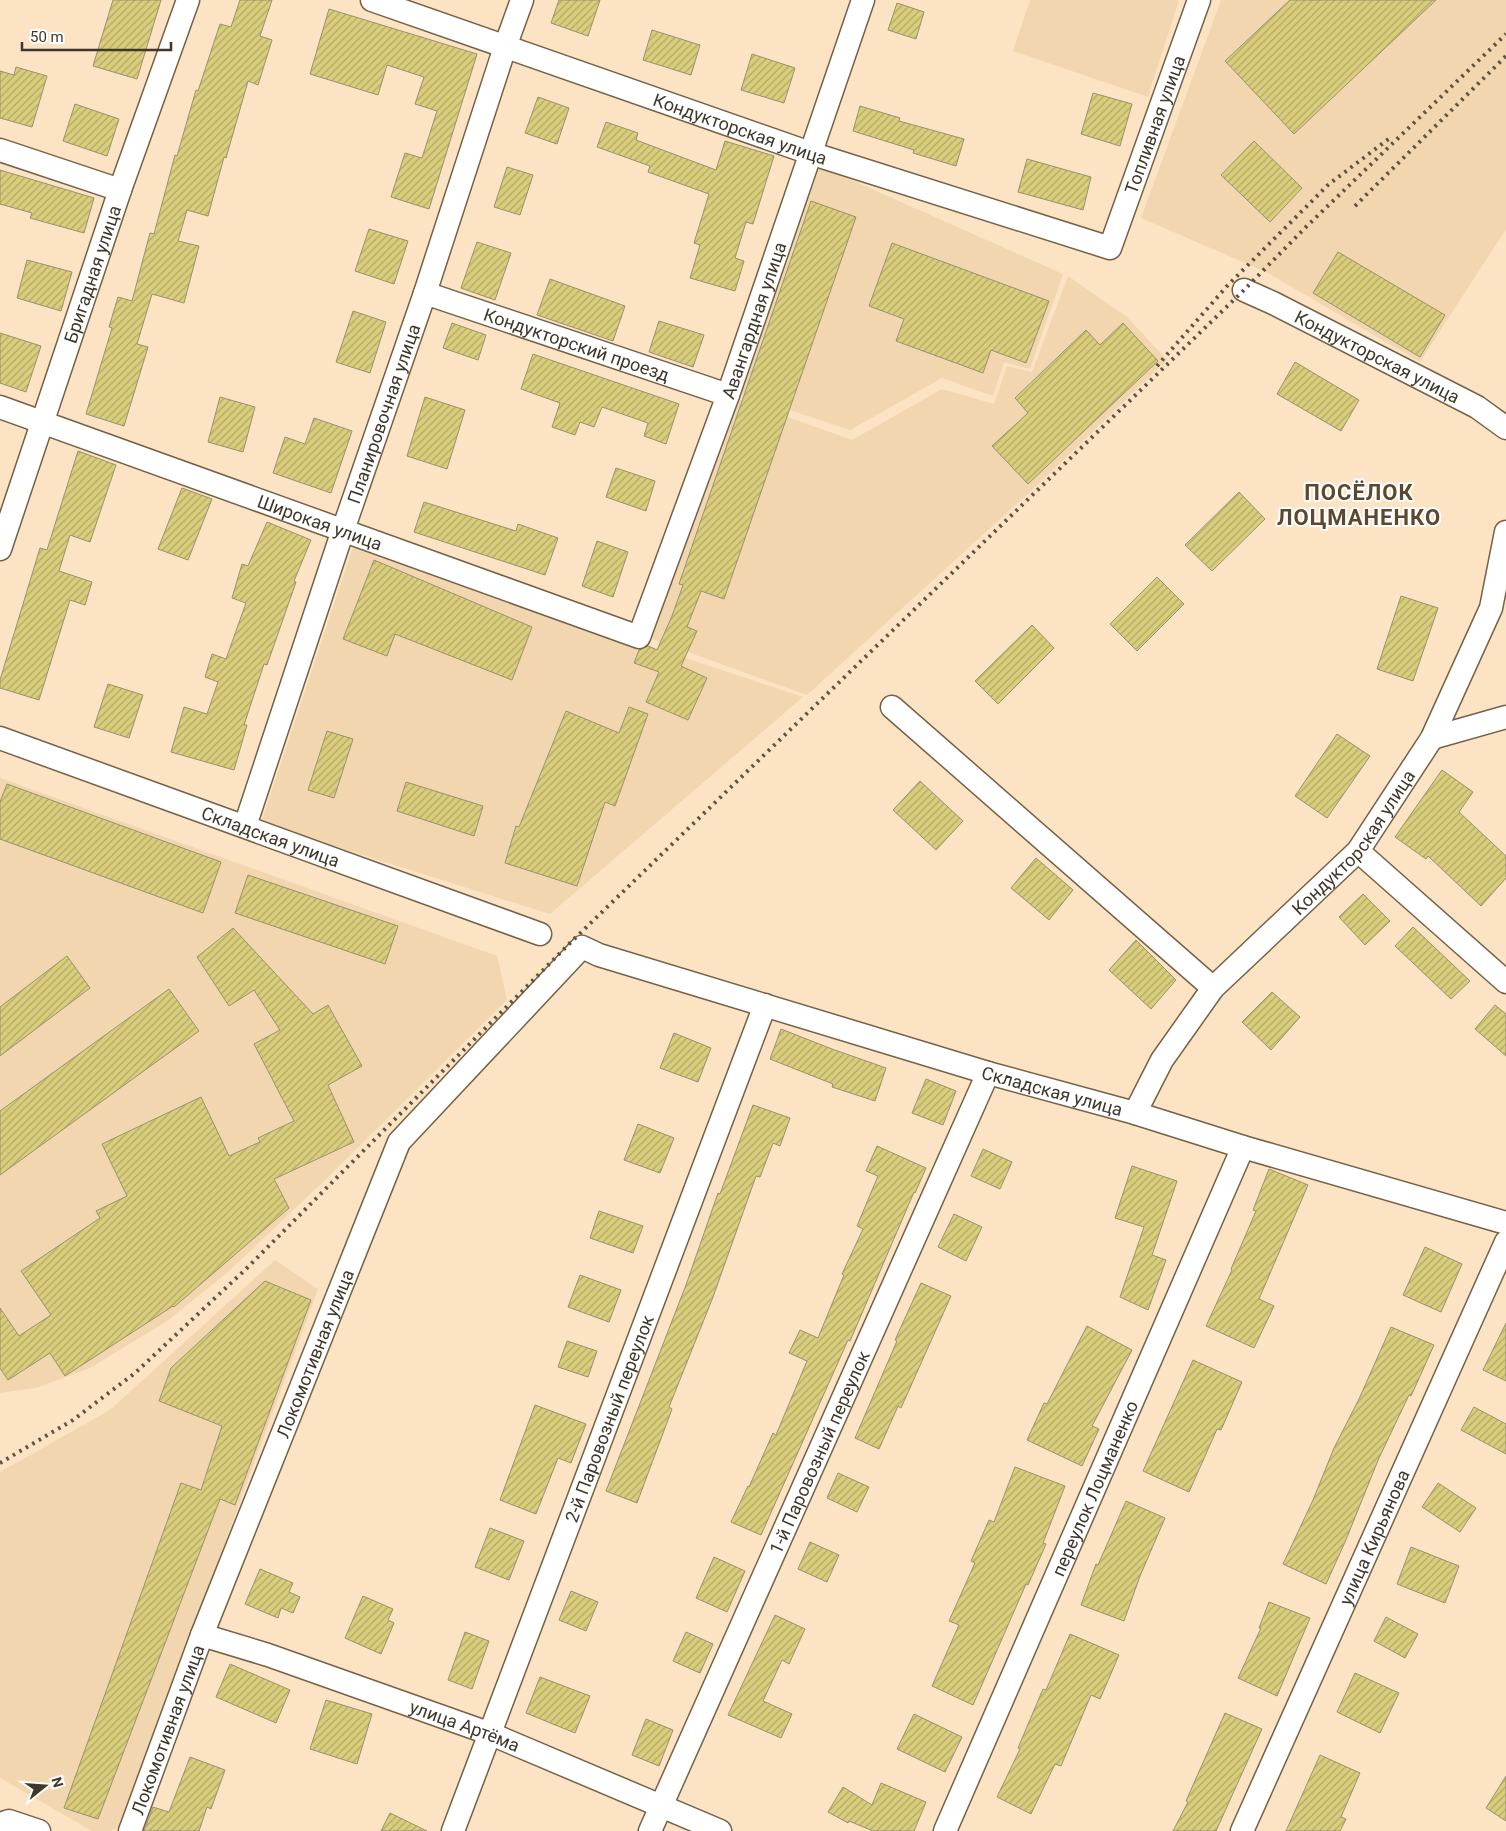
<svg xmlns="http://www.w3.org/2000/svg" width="1506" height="1831" font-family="Roboto,sans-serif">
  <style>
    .built { fill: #f2d6b0 }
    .building { fill: url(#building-hatch); stroke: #979270 }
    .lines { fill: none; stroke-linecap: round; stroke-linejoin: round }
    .street-casing { stroke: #756145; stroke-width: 25 }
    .street { stroke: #fff; stroke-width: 22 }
    .rail { stroke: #5e5243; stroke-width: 4; stroke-dasharray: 2.5 5; stroke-linecap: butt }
    .labels { text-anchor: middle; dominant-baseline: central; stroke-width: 4; stroke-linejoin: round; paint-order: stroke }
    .street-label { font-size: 18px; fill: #40372b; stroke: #fff }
    .district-label { font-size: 22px; font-weight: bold; letter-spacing: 1px; fill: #5c482e; stroke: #fff }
  </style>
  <defs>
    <pattern id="building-hatch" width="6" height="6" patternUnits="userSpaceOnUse" patternTransform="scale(1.25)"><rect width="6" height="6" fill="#dace7c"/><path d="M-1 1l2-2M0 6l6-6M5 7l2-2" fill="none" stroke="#b2a866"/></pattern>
  </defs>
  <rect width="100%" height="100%" fill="#fbe3c4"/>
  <g class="built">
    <path d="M1030,0H1179L1148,97L1013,51Z"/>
    <path d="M1221,0H1506V229L1420,362L1266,272L1141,218Z"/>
    <path d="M820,166L1063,274L1030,369L1004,362L993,396L942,378L850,430L741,394Z"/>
    <path d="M1068,276L1127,317L1167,360L1032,490L807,695L649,638L738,399L852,440L942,389L994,404L1007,366L1032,372Z"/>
    <path d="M354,544L610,633L803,697L550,914L261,823Z"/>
    <path d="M0,778L497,956L507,1000L326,1179L228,1272L167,1321L90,1368L36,1388L0,1393Z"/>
    <path d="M275,1260L318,1289L121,1826L111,1831H92L0,1778V1472L110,1410Z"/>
  </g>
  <g class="building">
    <path d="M113,0H161L137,79L93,66Z"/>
    <path d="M240,0H272L260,36L272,40L258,85L248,81L226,158L224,157L208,216L187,210L178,241L199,246L184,303L152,294L137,344L148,347L124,426L86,414L112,328L109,327L118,297L132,301L150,233L154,234L175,155L177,156L196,90L198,91L220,24L231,27Z"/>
    <path d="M559,0H600L588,36L551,23Z"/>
    <path d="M1290,0H1436L1294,134L1225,61Z"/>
    <path d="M897,3L924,12L916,39L888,30Z"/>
    <path d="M329,9L477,54L429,209L391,197L405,153L422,158L437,111L415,104L424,77L387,65L378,95L310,74Z"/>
    <path d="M652,30L700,45L691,75L643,60Z"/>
    <path d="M752,54L795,68L784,103L741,90Z"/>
    <path d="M16,67L47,76L32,127L0,118V71L14,75Z"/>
    <path d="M1093,93L1132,104L1120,146L1081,134Z"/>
    <path d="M538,97L569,108L557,144L525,133Z"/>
    <path d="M75,104L119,119L107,156L63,141Z"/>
    <path d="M860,106L900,118L899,121L964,139L956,166L913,153L914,150L853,131Z"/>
    <path d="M606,122L638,133L636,140L716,170L725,141L774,156L753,224L746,222L735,258L744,261L735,291L690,278L700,245L694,243L709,194L648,172L650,166L597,147Z"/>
    <path d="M1254,141L1302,188L1270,222L1221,175Z"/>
    <path d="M1027,159L1091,177L1083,210L1018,192Z"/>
    <path d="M507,167L533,175L520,215L494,207Z"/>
    <path d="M0,170L94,198L84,233L30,218L32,213L0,204Z"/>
    <path d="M811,201L856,217L724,599L701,591L687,627L697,631L681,666L707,678L688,720L646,702L659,672L634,663L639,650L648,646L657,650L672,616L683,585L679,584Z"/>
    <path d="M369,229L408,241L394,284L355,271Z"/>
    <path d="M477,242L511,253L495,300L461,288Z"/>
    <path d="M892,243L1049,301L1026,363L991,350L983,373L896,341L904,319L869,306Z"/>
    <path d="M1338,252L1445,315L1420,357L1313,293Z"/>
    <path d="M27,260L72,272L61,311L17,298Z"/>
    <path d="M550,279L625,306L613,341L537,315Z"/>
    <path d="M353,311L386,322L370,373L336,362Z"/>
    <path d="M659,321L704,335L693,367L649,352Z"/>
    <path d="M452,323L486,335L478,360L443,348Z"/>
    <path d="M1123,323L1158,361L1028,484L992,446L1028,413L1015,398L1086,330L1100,345Z"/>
    <path d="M0,333L41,346L26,392L0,383Z"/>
    <path d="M533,354L679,404L666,444L644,436L648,423L602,407L594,427L580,422L575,435L552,427L560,403L521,389Z"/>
    <path d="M1295,362L1359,400L1341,431L1277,394Z"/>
    <path d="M220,397L255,407L243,452L208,442Z"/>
    <path d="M425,397L465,410L447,469L407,456Z"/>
    <path d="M314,418L352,431L331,493L273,473L285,437L305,444Z"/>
    <path d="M78,451L116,465L90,542L70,535L59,571L92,582L85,605L70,600L39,700L0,688V680L40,548L47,550Z"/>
    <path d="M616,468L655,481L646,511L606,497Z"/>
    <path d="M182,488L212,499L188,560L158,549Z"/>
    <path d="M1239,492L1265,519L1212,571L1185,545Z"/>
    <path d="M424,502L516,531L518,524L558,538L545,575L414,532Z"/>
    <path d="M267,522L311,540L294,581L296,582L267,665L264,664L244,725H247L234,770L171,752L184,707L207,714L218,682L205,677L212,654L226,659L246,603L232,598L242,564L248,566Z"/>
    <path d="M597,541L628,552L613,597L582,586Z"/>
    <path d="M374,560L532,627L512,680L395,634L387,656L343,639Z"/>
    <path d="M1157,577L1184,604L1137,651L1110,624Z"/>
    <path d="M1401,596L1438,608L1413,681L1377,669Z"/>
    <path d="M1032,625L1054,648L998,704L975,681Z"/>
    <path d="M108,684L143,695L129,738L94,727Z"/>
    <path d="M629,707L648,714L615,806L605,802L577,886L505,863L516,826L519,827L566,711L619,733Z"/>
    <path d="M327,731L353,739L334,798L308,790Z"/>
    <path d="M1337,734L1370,756L1327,818L1295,796Z"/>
    <path d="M1442,770L1473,792L1459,812L1506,856V878L1481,906L1428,856L1426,859L1395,837Z"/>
    <path d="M920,781L963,821L936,850L893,810Z"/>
    <path d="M406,782L483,806L474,836L397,811Z"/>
    <path d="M7,784L221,862L203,913L0,839V802Z"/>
    <path d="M1036,858L1073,890L1049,920L1011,888Z"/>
    <path d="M248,875L398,926L385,964L235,913Z"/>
    <path d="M1363,894L1390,921L1365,945L1339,917Z"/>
    <path d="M1413,927L1470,981L1451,999L1395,946Z"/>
    <path d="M233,928L313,1014L328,1005L362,1066L328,1085L354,1142L274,1179L289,1208L174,1307L173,1306L65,1376L50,1353L8,1380L0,1368V1308L19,1336L51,1315L21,1271L100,1218L96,1211L127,1196L102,1144L201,1097L229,1156L260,1142L258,1138L294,1121L254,1044L280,1030L254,990L229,1006L197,957Z"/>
    <path d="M1136,940L1176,980L1151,1009L1109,970Z"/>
    <path d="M67,956L90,988L0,1056V1007Z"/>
    <path d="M169,989L199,1031L0,1175V1111Z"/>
    <path d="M1272,992L1300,1017L1271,1050L1242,1022Z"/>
    <path d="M1495,1005L1506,1014V1056L1475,1029Z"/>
    <path d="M781,1029L832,1049L886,1068L875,1101L832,1087L833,1084L770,1059Z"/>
    <path d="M674,1033L711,1048L698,1082L660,1068Z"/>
    <path d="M926,1079L956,1091L943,1125L912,1113Z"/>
    <path d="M753,1105L790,1118L780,1146L773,1143L760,1177L756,1176L713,1297L669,1407L672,1409L637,1503L606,1491L686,1285L718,1193L720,1194Z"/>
    <path d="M638,1124L674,1138L660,1173L624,1160Z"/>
    <path d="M877,1146L926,1168L915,1193L914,1192L850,1341L848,1340L761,1535L731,1522L748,1486L749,1487L773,1433L776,1435L807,1361L789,1353L800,1330L818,1338L844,1275L842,1274L863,1229L857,1226L878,1176L866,1171Z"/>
    <path d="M983,1149L1012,1162L1000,1189L971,1176Z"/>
    <path d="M1132,1166L1177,1181L1152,1255L1166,1260L1148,1310L1120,1297L1144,1227L1115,1218Z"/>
    <path d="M1269,1169L1308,1185L1259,1299L1274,1306L1254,1348L1206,1326L1232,1270L1231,1269L1256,1211L1253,1210Z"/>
    <path d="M599,1211L643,1226L633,1253L590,1238Z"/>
    <path d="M954,1214L982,1227L966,1261L938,1247Z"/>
    <path d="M1425,1247L1462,1264L1441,1312L1403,1295Z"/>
    <path d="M580,1275L621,1290L609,1322L568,1307Z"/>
    <path d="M265,1281L311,1300L235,1505L220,1499L98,1819L64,1808L181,1483L201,1490L222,1426L159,1401L171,1368Z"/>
    <path d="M921,1283L951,1296L901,1408L898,1406L879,1449L855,1438L897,1341L895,1340Z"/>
    <path d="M1506,1323V1381L1483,1370Z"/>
    <path d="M1087,1326L1132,1350L1092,1426L1099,1429L1082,1466L1027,1440L1044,1403L1047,1404Z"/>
    <path d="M1391,1327L1434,1345L1411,1396L1409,1395L1379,1458L1345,1542L1326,1584L1283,1564L1313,1500L1334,1448L1359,1399Z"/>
    <path d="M567,1341L597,1351L588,1377L558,1367Z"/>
    <path d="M1193,1360L1242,1382L1221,1430L1217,1429L1189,1492L1143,1471Z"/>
    <path d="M535,1405L586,1424L571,1463L558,1458L536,1514L500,1500Z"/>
    <path d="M1474,1407L1506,1424V1454L1461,1430Z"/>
    <path d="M1015,1467L1065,1486L1043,1543L1046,1544L1028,1585L1026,1584L973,1705L932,1686L959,1625L949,1621L975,1563L971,1561L989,1520L994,1522Z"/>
    <path d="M838,1473L869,1487L857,1512L827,1498Z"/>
    <path d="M1438,1483L1476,1508L1460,1532L1422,1507Z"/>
    <path d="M1126,1501L1165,1518L1140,1576L1124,1621L1081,1605L1096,1564L1098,1565Z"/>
    <path d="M490,1528L524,1541L509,1580L475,1567Z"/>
    <path d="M810,1542L839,1555L827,1582L798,1569Z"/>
    <path d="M1411,1547L1459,1566L1445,1603L1397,1584Z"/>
    <path d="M714,1557L745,1571L727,1612L696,1598Z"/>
    <path d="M260,1569L293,1583L289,1592L300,1597L293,1613L281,1608L278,1618L245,1604Z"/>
    <path d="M571,1591L598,1602L586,1631L559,1620Z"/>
    <path d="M363,1596L393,1609L388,1620L394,1623L381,1654L345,1638Z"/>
    <path d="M1269,1602L1310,1618L1277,1696L1238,1678L1261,1628H1259Z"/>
    <path d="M775,1615L805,1629L789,1664L782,1660L763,1701L792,1714L781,1738L728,1715Z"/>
    <path d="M1386,1617L1418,1634L1405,1658L1374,1641Z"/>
    <path d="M465,1632L489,1641L472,1689L448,1680Z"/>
    <path d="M686,1632L713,1644L700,1673L673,1661Z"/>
    <path d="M1070,1634L1119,1655L1100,1699L1091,1695L1061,1766L1055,1764L1031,1814L997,1797L1020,1749L1018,1748L1043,1689L1046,1690Z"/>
    <path d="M230,1664L290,1690L276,1723L216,1697Z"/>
    <path d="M1355,1673L1399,1693L1380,1733L1337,1712Z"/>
    <path d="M540,1677L590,1696L575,1733L526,1713Z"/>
    <path d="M326,1700L372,1714L357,1764L310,1749Z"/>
    <path d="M1225,1713L1262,1729L1216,1831H1173L1188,1802L1186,1801Z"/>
    <path d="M914,1714L962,1737L945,1772L897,1749Z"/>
    <path d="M646,1719L673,1730L659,1766L632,1755Z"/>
    <path d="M1320,1755L1360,1773L1341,1817L1346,1819L1340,1831H1286Z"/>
    <path d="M190,1757L225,1770L211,1809L207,1807L199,1831H144L153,1807L169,1812Z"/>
    <path d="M1506,1776V1821L1486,1808Z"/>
    <path d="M881,1783L926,1802L914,1831H873L849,1821L848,1823L828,1812L843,1787L872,1805Z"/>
    <path d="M390,1813L427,1831H381Z"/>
  </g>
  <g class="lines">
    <defs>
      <g id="street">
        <path id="s1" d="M372,0L810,153L1110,248L1199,0"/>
        <path d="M0,150L120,190"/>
        <path id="s2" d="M1244,290L1273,303L1477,407L1506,428"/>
        <path id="s3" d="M425,293L728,395"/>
        <path id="s4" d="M0,407L639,637L728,395L863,0"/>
        <path id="s5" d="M0,549L120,190L188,0"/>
        <path d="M892,707L1213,988"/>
        <path id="s6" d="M0,738L540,934"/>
        <path d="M1432,738L1506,717"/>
        <path id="s7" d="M245,826L343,530L425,293L505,47L522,0"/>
        <path d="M1358,851L1506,982"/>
        <path id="s8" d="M1135,1113L1162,1060L1213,988L1358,851L1432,738L1491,608L1506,532"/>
        <path id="s9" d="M202,1635L268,1655L491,1734L720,1831"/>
        <path d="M0,1824L9,1821L39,1831"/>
        <path id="s10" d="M130,1831L202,1635L399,1142L582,947L599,955L988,1073L1135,1113L1243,1147L1506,1223"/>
        <path id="s11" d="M453,1831L765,1005"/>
        <path id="s12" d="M650,1831L988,1073"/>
        <path id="s13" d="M945,1831L1243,1147"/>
        <path id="s14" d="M1242,1831L1506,1242"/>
      </g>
    </defs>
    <use href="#street" class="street-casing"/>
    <use href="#street" class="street"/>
    <g class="rail">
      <path d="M1355,206L1506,56"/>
      <path d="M1157,366L1228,285L1329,184L1390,138"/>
      <path d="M0,1463L73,1420L135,1373L245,1270L568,945L1244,290L1306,227L1506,34"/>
    </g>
  </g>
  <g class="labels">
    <g class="street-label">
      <text stroke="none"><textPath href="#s1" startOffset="910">Топливная улица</textPath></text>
      <text stroke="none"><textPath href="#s1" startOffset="390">Кондукторская улица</textPath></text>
      <text stroke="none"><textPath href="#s5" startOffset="290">Бригадная улица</textPath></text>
      <text stroke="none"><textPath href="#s4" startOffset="1016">Авангардная улица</textPath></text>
      <text stroke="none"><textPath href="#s3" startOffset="160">Кондукторский проезд</textPath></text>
      <text stroke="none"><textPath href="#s2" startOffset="149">Кондукторская улица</textPath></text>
      <text stroke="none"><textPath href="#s7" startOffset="435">Планировочная улица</textPath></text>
      <text stroke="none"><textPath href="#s4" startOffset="340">Широкая улица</textPath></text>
      <text stroke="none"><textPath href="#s6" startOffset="288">Складская улица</textPath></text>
      <text stroke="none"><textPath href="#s8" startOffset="351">Кондукторская улица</textPath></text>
      <text stroke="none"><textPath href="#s10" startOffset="1499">Складская улица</textPath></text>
      <text stroke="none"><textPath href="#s10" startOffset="512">Локомотивная улица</textPath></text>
      <text stroke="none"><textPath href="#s11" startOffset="441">2-й Паровозный переулок</textPath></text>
      <text stroke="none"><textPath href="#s12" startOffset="415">1-й Паровозный переулок</textPath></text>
      <text stroke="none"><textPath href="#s13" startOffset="374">переулок Лоцманенко</textPath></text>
      <text stroke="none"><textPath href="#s14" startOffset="322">улица Кирьянова</textPath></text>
      <text stroke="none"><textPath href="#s9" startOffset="278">улица Артёма</textPath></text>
      <text stroke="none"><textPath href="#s10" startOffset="108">Локомотивная улица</textPath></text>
    </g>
    <g class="district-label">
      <text x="1359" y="492">ПОСЁЛОК<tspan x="1359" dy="25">ЛОЦМАНЕНКО</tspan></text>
    </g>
  </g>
  <g transform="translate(45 1786) rotate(73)" stroke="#ffffff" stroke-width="4" paint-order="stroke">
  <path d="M0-4L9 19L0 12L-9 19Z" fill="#40372b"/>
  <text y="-8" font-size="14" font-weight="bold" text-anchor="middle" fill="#40372b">N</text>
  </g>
  <path d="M22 42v8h149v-8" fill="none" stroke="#40372b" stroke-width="2.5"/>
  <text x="30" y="42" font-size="15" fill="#40372b" stroke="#ffffff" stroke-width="4" paint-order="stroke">50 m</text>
</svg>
